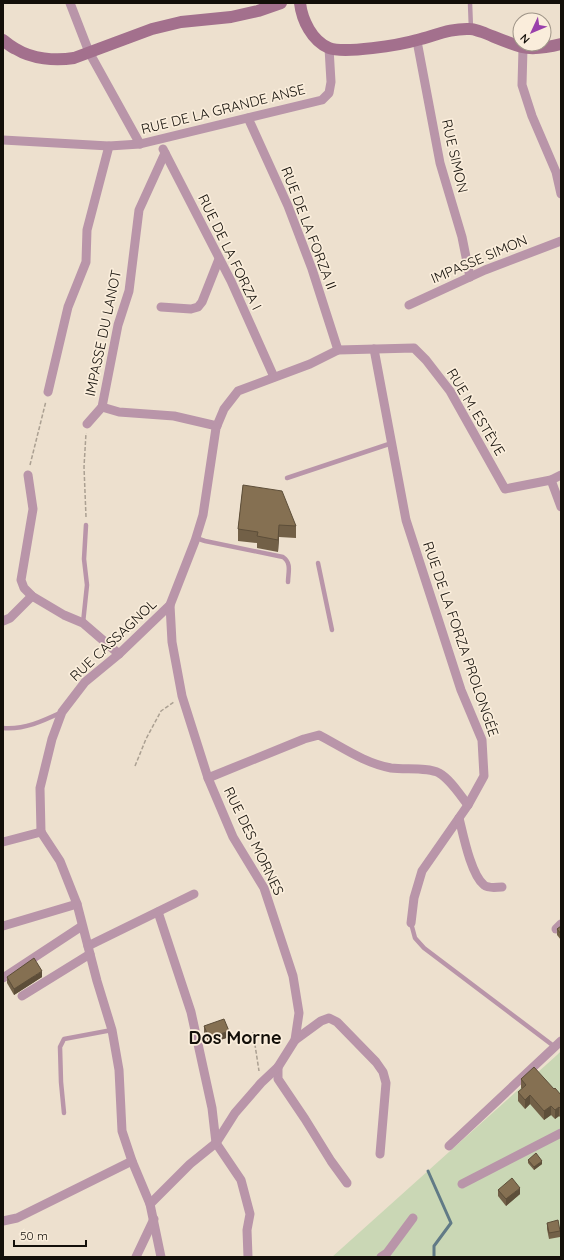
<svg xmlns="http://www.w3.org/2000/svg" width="564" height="1260" font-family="Quicksand,sans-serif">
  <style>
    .green { fill: #cad7b5 }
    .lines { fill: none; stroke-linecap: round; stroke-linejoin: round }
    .stream { stroke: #617a86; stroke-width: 3 }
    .path { stroke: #aba092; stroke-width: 1.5; stroke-dasharray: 4 2; stroke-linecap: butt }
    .lane { stroke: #b995a9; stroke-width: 4.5 }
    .street { stroke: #b995a9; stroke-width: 9 }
    .secondary { stroke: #a3708d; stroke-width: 12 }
    .wall { fill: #726047 }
    .shaded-wall { fill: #5d4e39 }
    .building { fill: #857052; stroke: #5d4e39 }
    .labels { text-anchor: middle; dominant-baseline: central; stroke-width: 3.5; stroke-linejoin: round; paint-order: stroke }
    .street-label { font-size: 14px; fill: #130f09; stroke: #faeddb }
    .district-label { font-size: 18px; font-weight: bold; fill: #130f09; stroke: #faeddb }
  </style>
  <rect width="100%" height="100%" fill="#ede0ce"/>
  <path class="green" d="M561,1051V1257H332L557,1055Z"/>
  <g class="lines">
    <path class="stream" d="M428,1171L451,1223L434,1246V1257"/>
    <g class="path">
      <path d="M30,465L46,401"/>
      <path d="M86,517L84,467L86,433"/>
      <path d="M135,766L146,739L161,711L174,702"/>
      <path d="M253,1032L259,1071"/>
    </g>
    <g class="lane">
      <path d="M470,3L471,29"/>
      <path d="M287,478L392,443"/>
      <path d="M196,538L205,541L283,557C292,563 288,573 288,582"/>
      <path d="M318,563L332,630"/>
      <path d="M83,623L87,585L84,559L86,525"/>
      <path d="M3,728C24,730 43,721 62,712"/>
      <path d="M411,923L415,938L424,948L555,1047"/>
      <path d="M64,1113L61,1082L60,1047L64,1039L112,1030"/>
    </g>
    <g class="street">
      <path d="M70,3L89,52L140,144"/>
      <path d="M417,41L440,163L462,237L470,277"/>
      <path d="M523,48L522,85L532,116L556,172L561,194"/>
      <path d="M248,118L288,206L312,269L338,350"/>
      <path d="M3,140L109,146L140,144L322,100L329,93L331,82L329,48"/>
      <path d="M163,149L231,281L274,377"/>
      <path d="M409,305L485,270L561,241"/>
      <path d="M161,307L191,309L198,307L202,302L219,259"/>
      <path d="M374,349L406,520L461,690L482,740L484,776L468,805L422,871L414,898L411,923"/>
      <path d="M48,392L68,307L86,262L87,230L109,146"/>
      <path d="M102,407L119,412L174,416L217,426"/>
      <path d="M87,424L102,407L118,325L129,291L139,210L165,153"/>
      <path d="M28,475L33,509L21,580L24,588L32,596L64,615L83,623L119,654"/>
      <path d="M551,480L561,507"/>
      <path d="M3,621L10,618L32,596"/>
      <path d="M208,778L304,739L319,735C342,747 364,763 391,768C405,770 427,767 439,773C450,779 460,795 468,805"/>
      <path d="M459,818C463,834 471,875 484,885C489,889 496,887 502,887"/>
      <path d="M41,832L40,788L52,739L62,712L85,682L119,654L170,605L195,541L203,515L216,428L224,409L238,391L310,364L338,350L414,348L426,360L450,391L505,489L551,480L561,475"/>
      <path d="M41,832L60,861L77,904L97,981L112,1030L119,1070L122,1131L132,1161L150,1204L161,1257"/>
      <path d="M3,842L41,832"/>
      <path d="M158,912L191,1012L212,1108L216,1143L241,1180L250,1214L247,1230L248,1257"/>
      <path d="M3,926L77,904"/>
      <path d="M556,929L561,924"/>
      <path d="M88,946L194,894"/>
      <path d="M3,978L82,926"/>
      <path d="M22,996L90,954"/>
      <path d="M295,1040L321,1021L329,1018L337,1022L376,1062L383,1072L386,1083L380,1154"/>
      <path d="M278,1067V1079L305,1119L331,1161L347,1183"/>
      <path d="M449,1146L561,1041"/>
      <path d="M462,1184L561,1133"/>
      <path d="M150,1204L190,1164L216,1143L235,1113L261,1083L278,1067L295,1040L299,1013L293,976L264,888L233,837L208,778L182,696L172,642L170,605"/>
      <path d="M3,1221L17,1218L132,1161"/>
      <path d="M136,1257L154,1219"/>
      <path d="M381,1257L387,1253L413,1218"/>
    </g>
    <g class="secondary">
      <path d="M300,3C302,20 312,41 329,48C344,54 400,45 417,40C434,36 451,28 470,29C474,29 478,31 482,32C495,37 508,43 522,47C534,50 549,47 561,44"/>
      <path d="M3,40C7,43 11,47 16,49C32,59 55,61 74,58L152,29L181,22L231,17L258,11L281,3"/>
    </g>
  </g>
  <g class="wall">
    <path d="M243,485L296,526V538L279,537L278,552L257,548V543L238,541V529Z"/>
    <path d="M561,926V940L557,935V929Z"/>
    <path d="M7,977H42L14,995L7,983Z"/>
    <path d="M204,1026L229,1037L209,1044L204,1032Z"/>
    <path d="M521,1079L554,1089L561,1095V1118L559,1116L555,1119L551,1115L544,1120L530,1104L525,1109L518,1101V1092L522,1089L521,1088Z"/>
    <path d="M528,1160L542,1164L534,1170L528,1163Z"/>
    <path d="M498,1190L520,1194L506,1206L498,1196Z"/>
    <path d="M547,1223L560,1231V1237L549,1239L547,1229Z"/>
  </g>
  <g class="shaded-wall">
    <path d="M279,525V537L278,552V540Z"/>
    <path d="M42,971V977L14,995V989Z"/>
    <path d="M229,1031V1037L209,1044V1038Z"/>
    <path d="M530,1095V1104L525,1109V1100Z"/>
    <path d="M551,1106V1115L544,1120V1111Z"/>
    <path d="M559,1107V1116L555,1119V1110Z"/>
    <path d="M542,1161V1164L534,1170V1167Z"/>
    <path d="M520,1188V1194L506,1206V1199Z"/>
  </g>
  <g class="building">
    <path d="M243,485L282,491L296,526L279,525L278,540L257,536L258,532L238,529Z"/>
    <path d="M561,926V934L557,929Z"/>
    <path d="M34,958L42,971L14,989L7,977Z"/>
    <path d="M224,1019L229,1031L209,1038L204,1026Z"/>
    <path d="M534,1067L554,1089L555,1088L561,1095V1109L559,1107L555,1110L551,1106L544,1111L530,1095L525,1100L518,1092L526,1085L521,1079Z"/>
    <path d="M536,1153L542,1161L534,1167L528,1160Z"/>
    <path d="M512,1178L520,1188L506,1199L498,1190Z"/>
    <path d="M558,1220L560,1231L549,1233L547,1223Z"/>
  </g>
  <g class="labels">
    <g class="street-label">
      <text transform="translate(223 109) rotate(-14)">RUE DE LA GRANDE ANSE</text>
      <text transform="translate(455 156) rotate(77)">RUE SIMON</text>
      <text transform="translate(309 228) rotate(69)">RUE DE LA FORZA II</text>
      <text transform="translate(230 252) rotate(64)">RUE DE LA FORZA I</text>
      <text transform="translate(479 259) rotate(-23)">IMPASSE SIMON</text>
      <text transform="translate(103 333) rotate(-78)">IMPASSE DU LANOT</text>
      <text transform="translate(476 412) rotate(59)">RUE M. ESTÈVE</text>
      <text transform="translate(461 639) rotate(71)">RUE DE LA FORZA PROLONGÉE</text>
      <text transform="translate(113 640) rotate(-43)">RUE CASSAGNOL</text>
      <text transform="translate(254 841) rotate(64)">RUE DES MORNES</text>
    </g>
    <g class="district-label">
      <text x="235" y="1037">Dos Morne</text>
    </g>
  </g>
  <rect width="564" height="1260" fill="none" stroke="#130f09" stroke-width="8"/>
  <g transform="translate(532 32) rotate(226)"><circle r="19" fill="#faeddb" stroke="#9e9487"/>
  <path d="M0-3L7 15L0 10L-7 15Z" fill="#9a40ab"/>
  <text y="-6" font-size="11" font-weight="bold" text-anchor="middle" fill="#130f09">N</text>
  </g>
  <path d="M14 1240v6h72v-6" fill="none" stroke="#130f09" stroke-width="2"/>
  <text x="20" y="1240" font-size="12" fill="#130f09" stroke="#faeddb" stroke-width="3" paint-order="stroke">50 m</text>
</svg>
